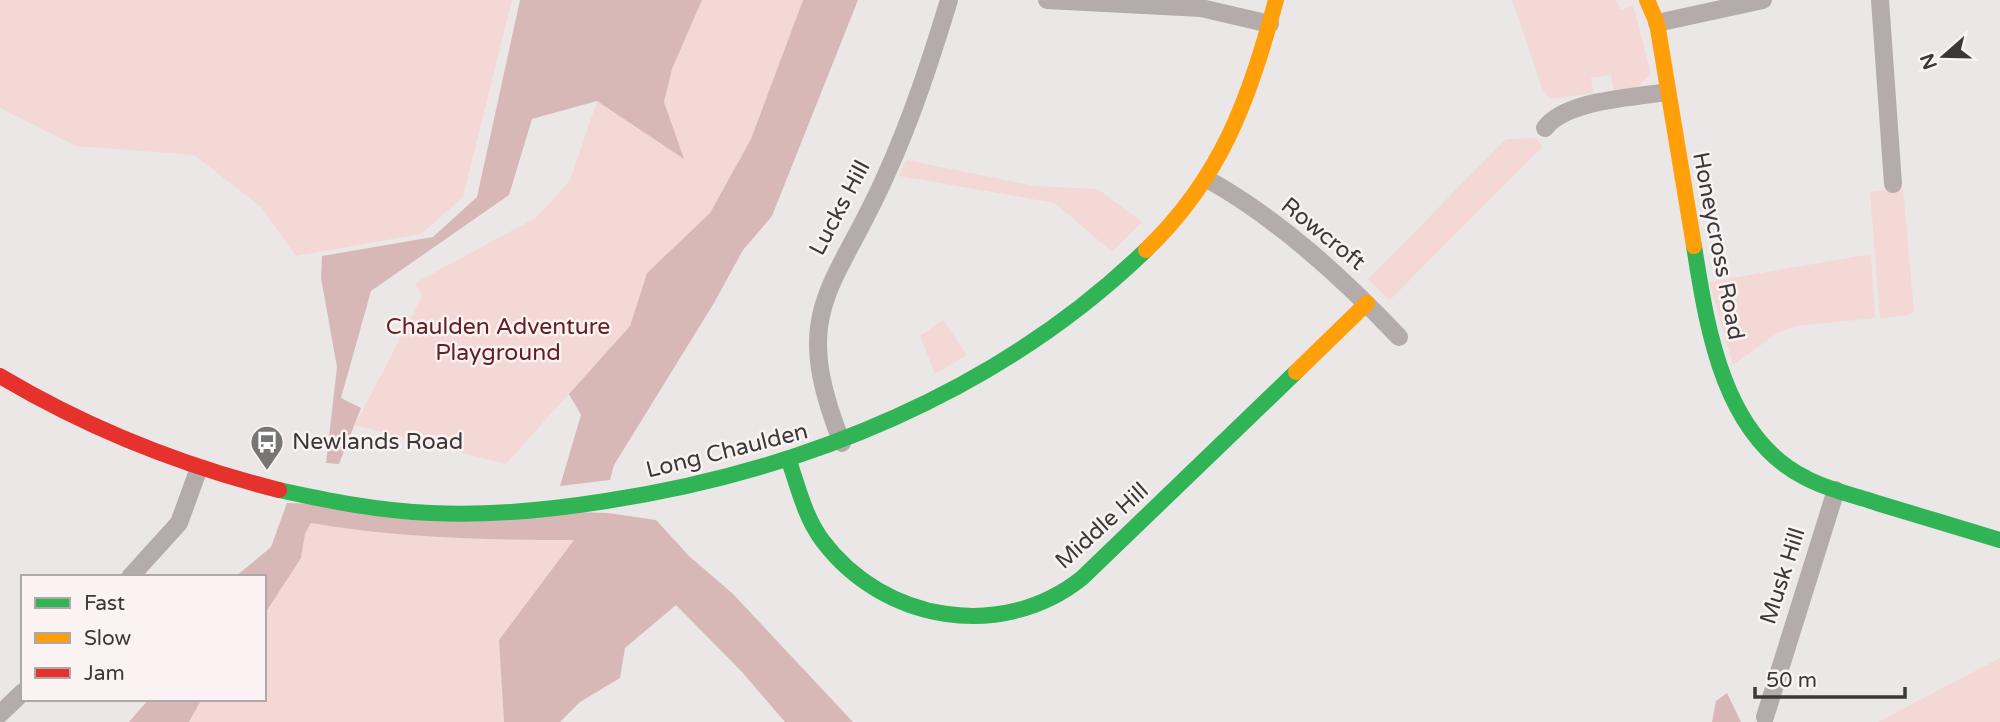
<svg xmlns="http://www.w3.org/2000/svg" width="2000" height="722" font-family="'Varela Round',sans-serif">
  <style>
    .green { fill: #f4d8d6 }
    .forest { fill: #d8b8b7 }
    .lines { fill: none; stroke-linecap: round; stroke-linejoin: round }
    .street { stroke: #b4acab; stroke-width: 18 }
    .fast { stroke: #30b455; stroke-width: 16 }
    .slow { stroke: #ff9f0a; stroke-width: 16 }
    .jam { stroke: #e5322d; stroke-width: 16 }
    .labels { text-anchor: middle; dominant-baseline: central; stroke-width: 5; stroke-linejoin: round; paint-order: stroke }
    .street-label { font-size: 23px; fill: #3b3838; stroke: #fbf3f3 }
    .park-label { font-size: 23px; fill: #632021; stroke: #fbf3f3 }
    .poi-label { font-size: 23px; fill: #3b3838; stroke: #fbf3f3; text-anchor: start }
  </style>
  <rect width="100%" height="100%" fill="#ebe7e7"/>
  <g class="green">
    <path d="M0,0H512L463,197L421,234L296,256L261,207L194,155L76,146L0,108Z"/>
    <path d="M702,0H803L751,139L710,213L647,273L630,326L506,464L355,425L422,296L415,283L537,217L570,180L597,101L682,158L664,102L672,69Z"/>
    <path d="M1512,0H1616L1621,10L1633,5L1651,73L1637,88L1614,90L1611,75L1591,78L1593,93L1550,99L1542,88Z"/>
    <path d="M1536,138L1543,146L1390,300L1368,279L1506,139Z"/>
    <path d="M906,160L1035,186L1098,189L1142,222L1112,252L1055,203L899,176Z"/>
    <path d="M1903,188L1914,311L1909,315L1880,319L1870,192Z"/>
    <path d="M1871,254L1875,318L1797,326L1779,332L1733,365L1709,282Z"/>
    <path d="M943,320L967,355L935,374L920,336Z"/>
    <path d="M311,523C399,538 486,540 575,540L499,640L504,722H190L203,699H264V609L301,558L305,534Z"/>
    <path d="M2000,658V722H1878Z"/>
  </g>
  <g class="forest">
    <path d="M520,0H702L672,69L664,102L684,159L597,101L532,119L509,195L371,291L341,398L361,408L339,464L326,463L337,367L321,278L322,256L433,237L477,197Z"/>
    <path d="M803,0H858L772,216L743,250L714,303L614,465L610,480L560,486L581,415L569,394L630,326L647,273L710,213L751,139Z"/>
    <path d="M287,503L608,513L656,520L689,556L733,594L853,722H785L742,672L676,605L625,648L620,678L580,702L560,722H504L499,640L574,540C485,540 398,538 311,523L305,534L301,558L264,615V577H235L271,547Z"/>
    <path d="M1727,693L1741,722H1712L1716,701Z"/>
    <path d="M149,699H202L189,722H129Z"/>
  </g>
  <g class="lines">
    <g class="street">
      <path d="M1047,0L1201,8L1270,24"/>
      <path d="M1880,0L1893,184"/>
      <path d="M1657,23L1763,0"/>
      <path d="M1545,128C1566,100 1632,98 1666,92"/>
      <path d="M1207,179C1279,219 1343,278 1399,337"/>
      <path d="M842,443C788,308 835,291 886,175C912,118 931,59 949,0"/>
      <path d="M130,577L179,523L199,468"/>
      <path d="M0,714L23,692"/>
      <path d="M1765,717L1836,490"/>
    </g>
    <g class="fast">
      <path d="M1694,246C1707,328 1723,437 1806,478C1828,490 1854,495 1877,503C1918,515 1959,528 2000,540"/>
      <path d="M789,461C798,487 805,517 822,540C883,622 1002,642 1082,578L1296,372"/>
      <path d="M279,490C329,501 380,511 431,513C489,516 549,510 606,501C804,471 1000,391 1146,250"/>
    </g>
    <g class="slow">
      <path d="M1647,0L1657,23L1694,246"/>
      <path d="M1146,250C1222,177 1249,99 1276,0"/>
      <path d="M1296,372L1367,303"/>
    </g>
    <path class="jam" d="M0,376C89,429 180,465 279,490"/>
  </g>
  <defs>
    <symbol id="bus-pin" viewBox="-11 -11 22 30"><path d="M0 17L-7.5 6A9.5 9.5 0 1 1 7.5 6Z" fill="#797575" stroke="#fbf3f3"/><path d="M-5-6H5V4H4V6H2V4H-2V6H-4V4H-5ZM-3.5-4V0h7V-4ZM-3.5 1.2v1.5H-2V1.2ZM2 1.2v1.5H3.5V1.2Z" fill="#fff"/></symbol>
  </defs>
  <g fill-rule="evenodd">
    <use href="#bus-pin" x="248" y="423" width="38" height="52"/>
  </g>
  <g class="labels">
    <g class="street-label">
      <text transform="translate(840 208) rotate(-62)">Lucks Hill</text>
      <text transform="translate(1323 234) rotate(39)">Rowcroft</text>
      <text transform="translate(1718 246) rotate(79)">Honeycross Road</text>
      <text transform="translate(727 451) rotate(-14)">Long Chaulden</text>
      <text transform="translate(1102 526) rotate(-42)">Middle Hill</text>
      <text transform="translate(1783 576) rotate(-72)">Musk Hill</text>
    </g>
    <g class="park-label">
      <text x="498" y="327">Chaulden Adventure<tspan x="498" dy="26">Playground</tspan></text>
    </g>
    <g class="poi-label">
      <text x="292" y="442">Newlands Road</text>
    </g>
  </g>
  <rect x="21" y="575" width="245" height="126" fill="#fbf3f3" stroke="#aea8a8" stroke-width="2"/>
  <rect x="35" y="598" width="35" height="10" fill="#30b455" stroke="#aea8a8" stroke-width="2"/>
  <text x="84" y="610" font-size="21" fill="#3b3838">Fast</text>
  <rect x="35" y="633" width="35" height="10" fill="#ff9f0a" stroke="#aea8a8" stroke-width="2"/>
  <text x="84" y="645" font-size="21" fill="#3b3838">Slow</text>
  <rect x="35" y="668" width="35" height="10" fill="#e5322d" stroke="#aea8a8" stroke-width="2"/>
  <text x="84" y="680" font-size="21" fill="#3b3838">Jam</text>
  <g transform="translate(1944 56) rotate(250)" stroke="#fbf3f3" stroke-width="5" paint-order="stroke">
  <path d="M0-5L12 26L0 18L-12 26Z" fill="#3b3838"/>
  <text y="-10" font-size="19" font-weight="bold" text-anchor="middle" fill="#3b3838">N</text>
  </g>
  <path d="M1755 687v10h150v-10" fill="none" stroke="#3b3838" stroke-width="3.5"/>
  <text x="1766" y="687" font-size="21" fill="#3b3838" stroke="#fbf3f3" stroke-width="5" paint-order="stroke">50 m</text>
</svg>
